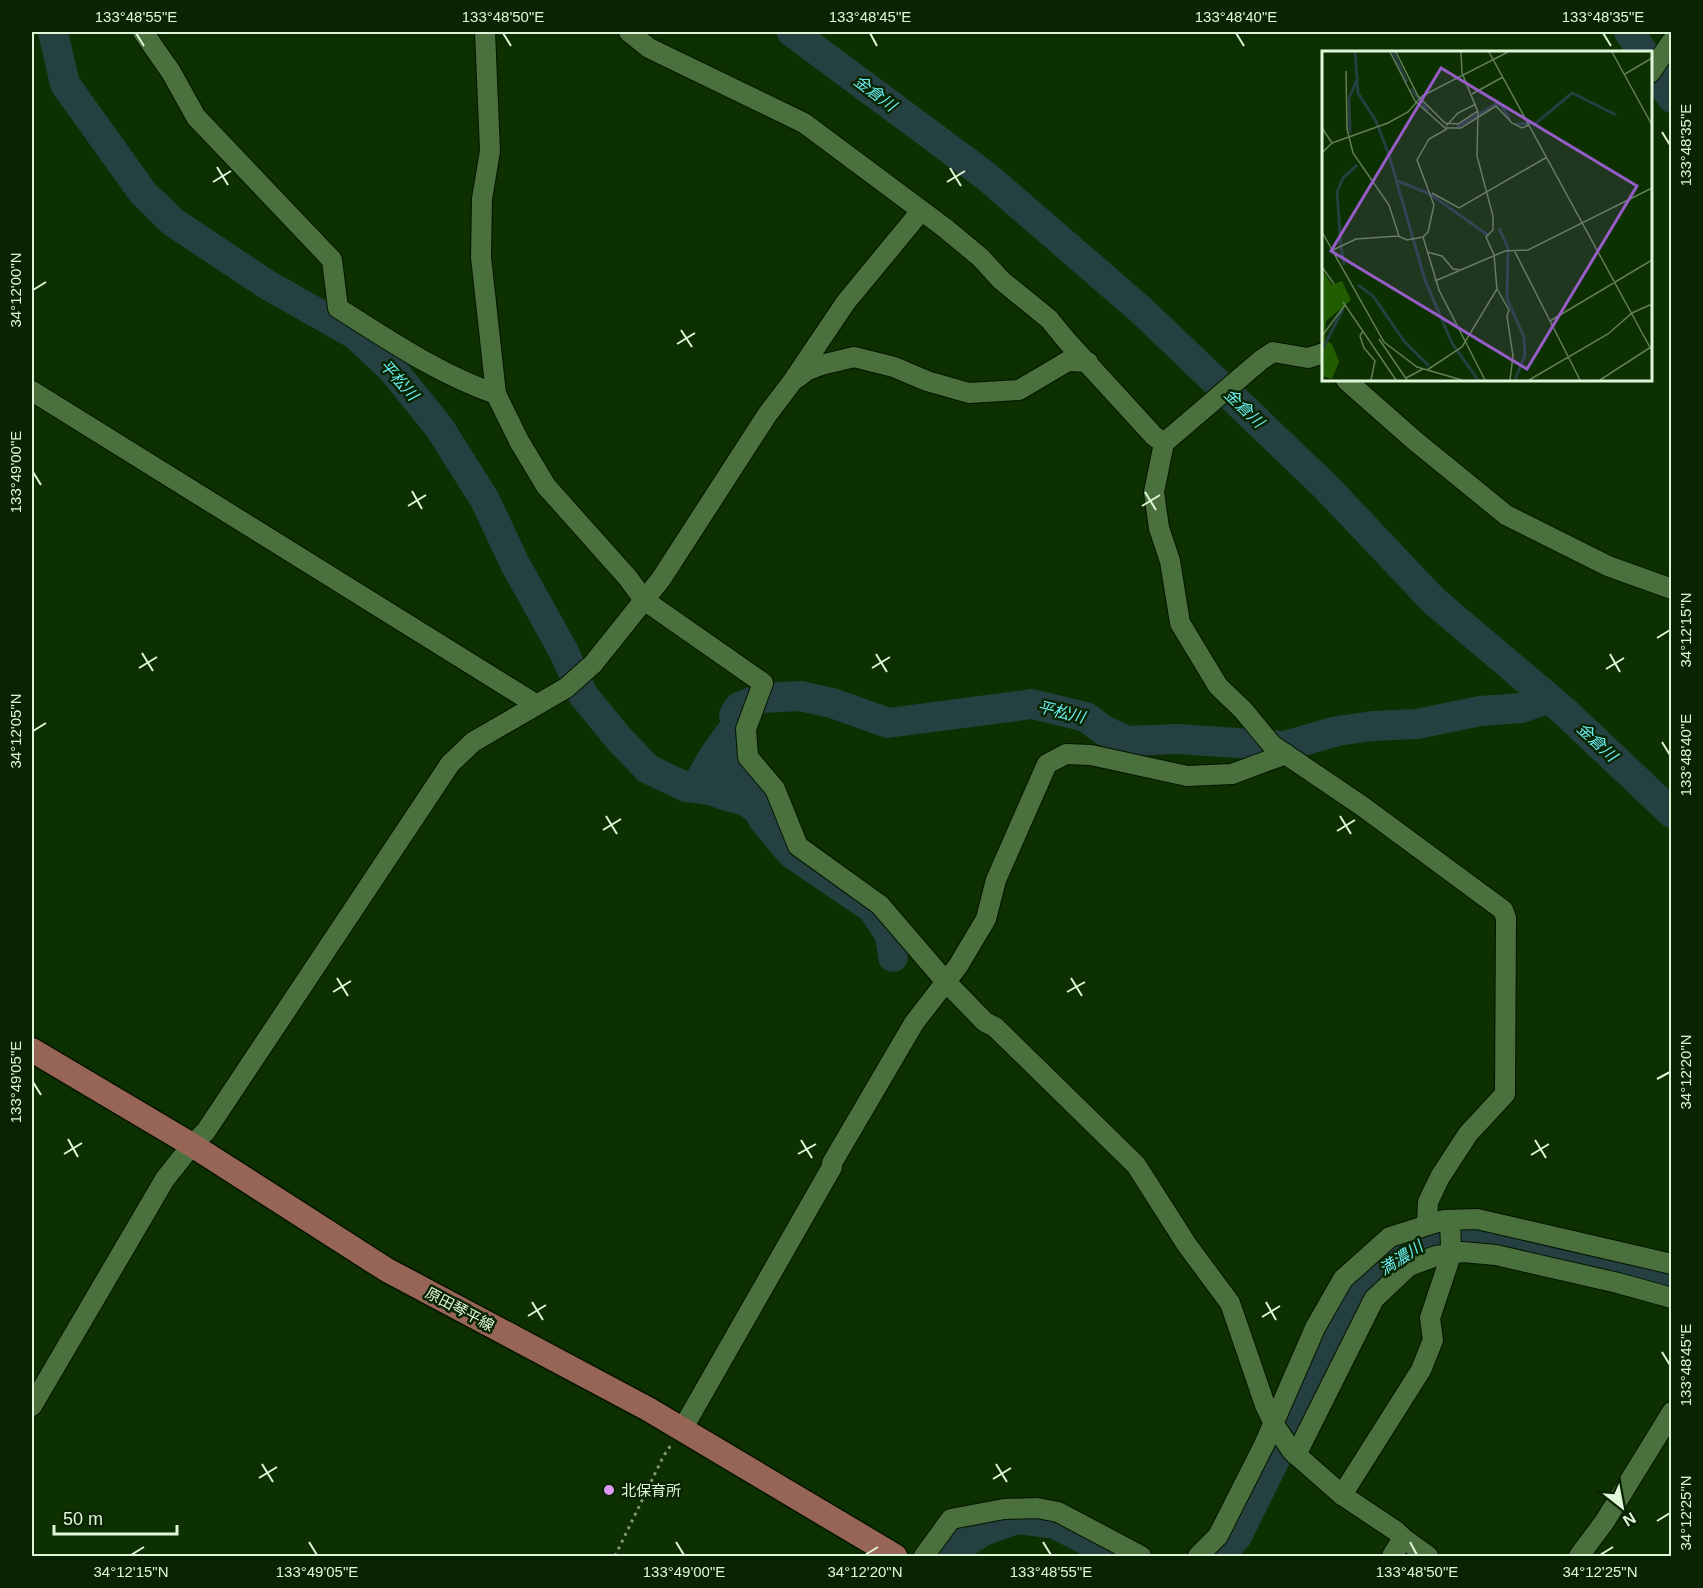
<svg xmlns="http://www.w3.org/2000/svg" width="1703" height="1588" font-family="Helvetica,'Noto Sans JP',sans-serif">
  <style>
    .water { fill: #254041 }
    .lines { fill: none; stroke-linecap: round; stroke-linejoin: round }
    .river { stroke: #254041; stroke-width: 30 }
    .minor-casing { stroke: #041400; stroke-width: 22 }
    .major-casing { stroke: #041400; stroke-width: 27 }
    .path { stroke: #7c9973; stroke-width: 3; stroke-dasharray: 3 4.5; stroke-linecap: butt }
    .minor { stroke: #4a703d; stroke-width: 20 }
    .major { stroke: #976555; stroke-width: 24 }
    .ticks { fill: none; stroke: #e0f6d9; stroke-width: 2 }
    .poi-dot { fill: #dd99f3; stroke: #092400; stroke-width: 2 }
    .labels { text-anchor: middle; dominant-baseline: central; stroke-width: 5; stroke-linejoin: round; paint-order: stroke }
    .street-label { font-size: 15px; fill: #e0f6d9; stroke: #092400 }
    .poi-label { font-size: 15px; fill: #e0f6d9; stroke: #092400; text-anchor: start }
    .water-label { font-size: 16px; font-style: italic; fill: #69edf1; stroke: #092400 }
    .inset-river { fill: none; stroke: #254041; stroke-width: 3 }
    .inset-road { fill: none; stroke: #617f57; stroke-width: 1.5 }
    .view { fill: #945ec6; fill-opacity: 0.15; stroke: #945ec6; stroke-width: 3 }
    .inset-edge { fill: none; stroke: #e0f6d9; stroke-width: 3 }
    .neatline { fill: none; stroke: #e0f6d9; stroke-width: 2 }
    .ticks-label { font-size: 15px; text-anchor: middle; fill: #e0f6d9 }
  </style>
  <rect width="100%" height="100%" fill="#0c3000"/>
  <path class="water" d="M750,688L753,691L740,735L777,802L791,849L786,852L740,815L718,809L679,793C691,756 723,715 750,688Z"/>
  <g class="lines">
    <g class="river">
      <path d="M53,32L65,84L143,193L173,222L266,284L356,335L392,369L439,427L485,500L515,564L564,652L583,695L620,740L648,769L686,787L722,792"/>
      <path d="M792,32L986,176L1141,310L1326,487L1434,601L1564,711L1672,813"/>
      <path d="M1629,32L1643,52"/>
      <path d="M1656,74L1672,98"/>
      <path d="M734,715L739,707L762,698L800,696L832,703L888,723L1032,704L1086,717L1103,730L1127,741L1177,739L1285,746L1337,731L1373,726L1417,724L1480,711L1521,708L1548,699"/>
      <path d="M762,818L791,853L872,908L890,935L893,957"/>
      <path d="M944,1556L983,1531L1017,1519L1055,1524L1117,1556"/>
      <path d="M1220,1556L1237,1536L1357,1294C1377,1271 1400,1250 1430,1240C1474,1224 1526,1244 1569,1255C1603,1264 1637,1273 1672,1282"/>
    </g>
    <defs>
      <g id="minor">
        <path d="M143,32L171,72L196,117L332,260L338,308C389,340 438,374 496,394"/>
        <path d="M485,32L490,151L482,199L481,257L496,394L519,441L546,486L628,578L644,600L763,683L746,729L748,757L775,789L798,846L880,905L946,982L985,1022L995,1027L1136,1165L1187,1245L1230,1303L1265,1405L1275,1426L1292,1451L1342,1495L1396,1531L1403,1538L1428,1556"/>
        <path d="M629,32L649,48L804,123L945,228L981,258L1001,280L1049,319L1067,341L1154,436L1164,443"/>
        <path d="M1650,73L1672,41"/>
        <path d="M1324,353L1308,358L1273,352L1261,360L1164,443L1154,492L1159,528L1170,561L1180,623L1218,686L1243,710L1272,745L1362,806L1503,910L1506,918L1505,1094L1468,1134L1440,1177L1428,1202L1427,1225"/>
        <path d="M797,378L806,371L821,365L854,357L894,367L927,381L969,393L1019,390L1068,361L1088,362"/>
        <path d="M1346,380L1414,440L1506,515L1608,566L1672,589"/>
        <path d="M32,391L537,705"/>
        <path d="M32,1406L165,1179L192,1145L206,1131L450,764L473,742L566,688L593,664L661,579L767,415L792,382L846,302L921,211"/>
        <path d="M683,1428L832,1167V1163L914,1023L958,966L986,919L996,880L1047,764L1066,754L1091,755L1187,776L1232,774L1286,754"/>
        <path d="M1296,1455L1374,1299L1409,1266L1436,1256L1463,1252L1496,1255L1618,1283L1672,1298"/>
        <path d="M1342,1495L1421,1370L1433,1340L1430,1318L1448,1264L1451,1248L1450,1220"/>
        <path d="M924,1556L951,1519L1004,1509L1037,1508L1058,1512L1141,1556"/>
        <path d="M1198,1556L1218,1536L1264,1445L1315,1328L1343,1279L1390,1237L1444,1220L1477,1219L1672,1264"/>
        <path d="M1392,1556L1403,1538"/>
        <path d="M1579,1556L1605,1521L1672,1412"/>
      </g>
      <path id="major" d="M32,1050L192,1145L387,1270L648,1409L895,1556"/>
    </defs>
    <use href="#minor" class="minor-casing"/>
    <use href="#major" class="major-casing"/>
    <path class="path" d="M615,1556L663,1457L671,1445"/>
    <use href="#minor" class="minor"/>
    <use href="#major" class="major"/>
  </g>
  <path class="ticks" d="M136,33L144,46M503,33L511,46M870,33L877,46M1236,33L1244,46M1603,33L1611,46M1662,132L1670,145M217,167L228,185M950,168L961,186M213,182L231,171M947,182L965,171M33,290L46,282M681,330L692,347M677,344L695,333M33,472L41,485M412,491L422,509M1145,492L1156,510M408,506L426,495M1142,506L1160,495M1657,638L1670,630M142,653L153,671M876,654L887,672M1610,654L1620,672M139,668L157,657M872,668L890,657M1606,669L1624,658M33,731L46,723M1662,742L1670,755M606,816L617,834M1340,816L1351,834M603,830L621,819M1337,831L1355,820M337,978L348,996M1071,978L1082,996M333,992L351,981M1067,992L1085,982M1657,1079L1670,1072M33,1082L41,1095M68,1139L78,1157M801,1140L812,1158M1535,1140L1546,1158M64,1154L82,1143M798,1154L816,1144M1531,1155L1549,1144M532,1302L543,1320M1266,1302L1276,1320M528,1316L546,1305M1262,1317L1280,1306M1662,1352L1670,1365M262,1464L273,1482M996,1464L1007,1482M259,1478L277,1467M993,1479L1011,1468M1657,1521L1670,1513M309,1542L317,1555M676,1542L684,1555M1043,1542L1051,1555M1410,1542L1417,1555M131,1555L144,1547M865,1555L878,1547M1600,1555L1613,1547"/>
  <circle class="poi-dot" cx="609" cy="1490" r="6"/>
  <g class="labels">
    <g class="street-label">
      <text transform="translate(460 1309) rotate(28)">原田琴平線</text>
    </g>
    <g class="poi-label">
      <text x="621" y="1490">北保育所</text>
    </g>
    <g class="water-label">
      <text transform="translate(875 93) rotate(37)">金倉川</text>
      <text transform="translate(399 380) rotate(48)">平松川</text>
      <text transform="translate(1244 408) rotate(44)">金倉川</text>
      <text transform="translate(1061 712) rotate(14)">平松川</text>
      <text transform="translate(1597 742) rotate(43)">金倉川</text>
      <text transform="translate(1401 1258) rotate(-33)">満濃川</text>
    </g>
  </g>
  <g transform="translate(1322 51)">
    <rect width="330" height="330" fill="#0c3000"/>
    <path d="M0,219L10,234L20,230L29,249L4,270L3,289L10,293L17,311L10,328L0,325Z" fill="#225d00"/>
    <path class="inset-river" d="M33,1L36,42L54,70L67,104L103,229L130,292L156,329M71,1L85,31M89,38L106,60M194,73L214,72L250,42L294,64M135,76L174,53L179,54L188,68M28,82L27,47L36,26M76,130L108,143L167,185M177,177L186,197L185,248L202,286L203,304L193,329M19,195L15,141L21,127L35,114M19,196L22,214M36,234L51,245L82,290L107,315M0,299L21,258"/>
    <path class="inset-road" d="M68,1L93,50L123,77H139L174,55L190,72L200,77L207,74M74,1L96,45L123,72L136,73L156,60M167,1L330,300M290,1L330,74M24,20L25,78L31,102L67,154L77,185M303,23L330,7M150,43L181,26M124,75L136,62L154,53M0,77L10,92M0,102L10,92L66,72L86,61L100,45L186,1M110,142L137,157L225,106M0,181L62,291L95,316L140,329M101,186L117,239L163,329M11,199L34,188L76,185L85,189L101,186L106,181L112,154L95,109L107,88L125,78M192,199L258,329M105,201L120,205L131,218L139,219M0,216L12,233M113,230L183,200L206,199L330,137M175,238L187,259L185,265L191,305L188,329M21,251L74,329M228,270L330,209M41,280L38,285L42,297L53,310L49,329M0,285L23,254M57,288L85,329M105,319L140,296L175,238L172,204L164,186L171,179V165L155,105L156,61L140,22L139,1M84,327L101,318M207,329L286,283L310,262L330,253M278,329L329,296"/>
    <path class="view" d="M119,17L315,135L205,318L9,200Z"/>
    <rect width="330" height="330" class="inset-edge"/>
  </g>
  <rect width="1703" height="1588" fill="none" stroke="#092400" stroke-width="66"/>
  <g transform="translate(1622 1507) rotate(149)" stroke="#092400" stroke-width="4.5" paint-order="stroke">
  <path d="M0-4.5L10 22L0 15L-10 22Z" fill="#e0f6d9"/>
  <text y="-9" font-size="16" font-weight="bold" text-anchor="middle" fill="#e0f6d9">N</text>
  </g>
  <path d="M54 1525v9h123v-9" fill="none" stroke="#e0f6d9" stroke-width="3"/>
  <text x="63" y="1525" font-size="18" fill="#e0f6d9" stroke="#092400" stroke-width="4.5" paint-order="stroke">50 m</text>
  <rect x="33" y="33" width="1637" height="1522" class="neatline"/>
  <g class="ticks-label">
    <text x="136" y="22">133°48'55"E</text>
    <text x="503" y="22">133°48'50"E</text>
    <text x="870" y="22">133°48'45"E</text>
    <text x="1236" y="22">133°48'40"E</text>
    <text x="1603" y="22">133°48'35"E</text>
    <text transform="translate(1686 145) rotate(-90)" y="5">133°48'35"E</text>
    <text transform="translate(16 290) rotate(-90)" y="5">34°12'00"N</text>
    <text transform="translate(16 472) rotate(-90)" y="5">133°49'00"E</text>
    <text transform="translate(1686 630) rotate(-90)" y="5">34°12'15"N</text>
    <text transform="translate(16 731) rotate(-90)" y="5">34°12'05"N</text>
    <text transform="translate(1686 755) rotate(-90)" y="5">133°48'40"E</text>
    <text transform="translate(1686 1072) rotate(-90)" y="5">34°12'20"N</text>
    <text transform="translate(16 1082) rotate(-90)" y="5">133°49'05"E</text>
    <text transform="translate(1686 1365) rotate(-90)" y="5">133°48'45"E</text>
    <text transform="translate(1686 1513) rotate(-90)" y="5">34°12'25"N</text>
    <text x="131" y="1577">34°12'15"N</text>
    <text x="317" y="1577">133°49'05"E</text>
    <text x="684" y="1577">133°49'00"E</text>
    <text x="865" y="1577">34°12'20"N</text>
    <text x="1051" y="1577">133°48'55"E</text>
    <text x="1417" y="1577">133°48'50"E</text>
    <text x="1600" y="1577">34°12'25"N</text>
  </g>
</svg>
